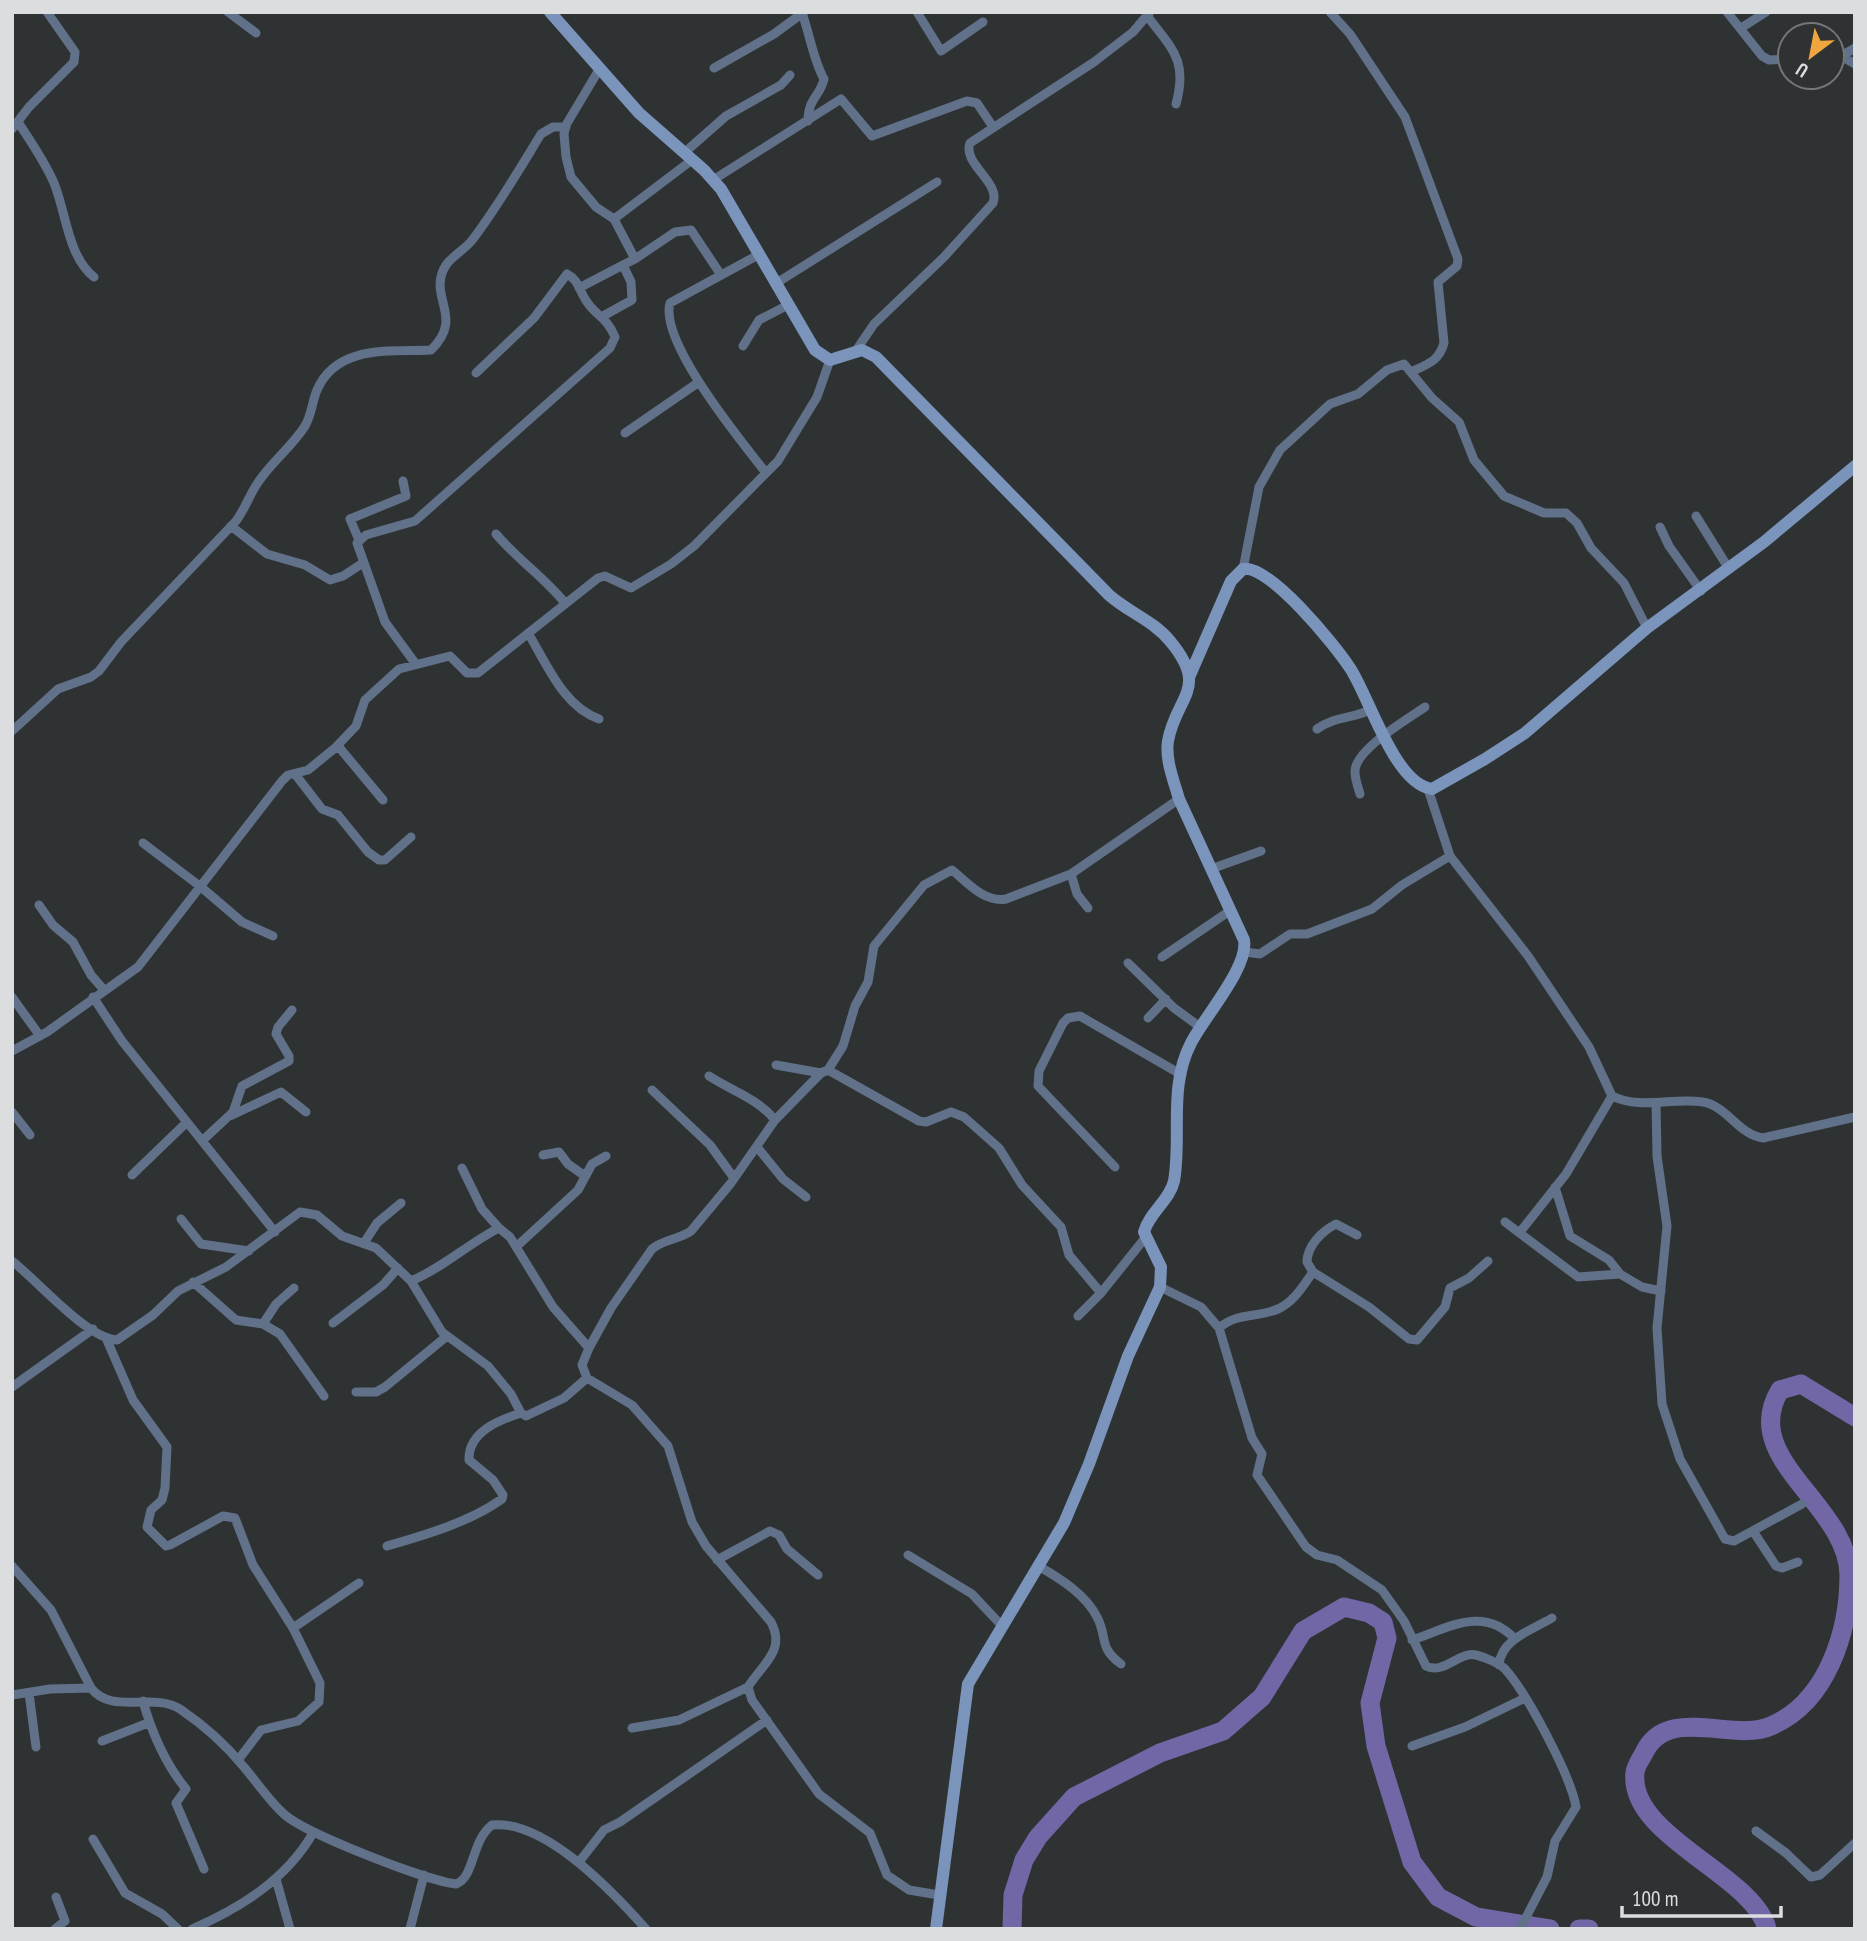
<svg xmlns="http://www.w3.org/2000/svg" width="1867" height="1941" font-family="'PT Sans Narrow',sans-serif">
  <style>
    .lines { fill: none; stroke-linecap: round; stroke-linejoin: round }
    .river { stroke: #7267a6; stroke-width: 19 }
    .street { stroke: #617189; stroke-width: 9 }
    .secondary { stroke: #7b94bb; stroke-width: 12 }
  </style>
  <rect width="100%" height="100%" fill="#2f3233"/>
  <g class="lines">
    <!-- river -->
    <path class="river" d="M 1012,1929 L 1013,1895 L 1024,1860 L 1038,1837 L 1074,1797 L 1160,1753 L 1223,1731 L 1262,1697 L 1303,1631 L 1344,1607 L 1369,1613 L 1383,1622 L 1387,1638 L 1370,1703 L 1376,1746 L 1412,1862 L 1438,1897 L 1476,1917 L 1550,1929
      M 1579,1929 L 1589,1929
      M 1767,1929 C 1755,1876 1628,1836 1635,1773 C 1635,1767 1641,1759 1644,1753 C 1667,1704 1733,1743 1771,1726 C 1827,1702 1849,1632 1849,1575 C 1848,1504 1738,1459 1780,1390 L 1801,1384 L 1855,1417"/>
    <!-- street -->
    <path class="street" d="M 228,12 L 256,33
      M 917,12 L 941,51 L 983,22
      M 1330,12 L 1350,34 L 1405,117 L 1458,259 L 1457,266 L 1438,282 L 1444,343 C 1439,361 1428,364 1411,372
      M 1727,12 L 1762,56 L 1769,60 L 1790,59
      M 802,13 C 810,35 813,59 824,79 C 820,97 808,98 808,121
      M 1148,17 C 1172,49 1188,60 1176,104
      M 1741,28 L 1766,12
      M 1832,55 L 1841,56 L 1855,64
      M 1841,56 L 1855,48
      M 600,68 L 566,125 L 564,134 L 566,157 L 571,177 L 596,207 L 614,219 L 635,259 L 623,265 L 631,282 L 632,300 L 603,316
      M 714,68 L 774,34 L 804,12
      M 18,122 C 31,142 45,162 54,183 C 66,212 68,257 94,277
      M 12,129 L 29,107 L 74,62 L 75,52 L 47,12
      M 684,153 L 726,116 L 781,85 L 790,75
      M 713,180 L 841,99 L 872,136 L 967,101 L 977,103 L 993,127
      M 614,219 L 692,160
      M 758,255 L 670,303 C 659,342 742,442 766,473
      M 635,259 L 675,232 L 691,230 L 721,275
      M 775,284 L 937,182
      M 579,288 L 623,265
      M 743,346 L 759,320 L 786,306
      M 855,352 L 874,324 L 944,257 L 993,203 C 1001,182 962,164 970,143 L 1094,62 L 1133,32 L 1150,12
      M 625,433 L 699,382
      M 1696,516 L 1729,569
      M 231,526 L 267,554 L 305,565 L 330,580 L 343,576 L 363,563
      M 1660,527 L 1669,546 L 1701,591
      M 496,534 C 518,560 544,577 565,603
      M 359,540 L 350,519 L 406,496 L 403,481
      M 1243,569 L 1259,487 L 1280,450 L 1330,404 L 1358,394 L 1387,370 L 1404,364 L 1432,398 L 1459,422 L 1474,460 L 1504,496 L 1544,513 L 1566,513 L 1577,523 L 1591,548 L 1624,583 L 1647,628
      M 528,633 C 547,664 563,706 599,719
      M 415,663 L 385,622 L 357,543 L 366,535 L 415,521 L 610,348 L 615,337 C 606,316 597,317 587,302 C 579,291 579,280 567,274 L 534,318 L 476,373
      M 1317,729 C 1335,716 1353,719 1372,709
      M 12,731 L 58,689 L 91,677 L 99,671 L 121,642 L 236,521 C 245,509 249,496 257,484 C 270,463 291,448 305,426 C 312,414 312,402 317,390 C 337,344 391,352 431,350 C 466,316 426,297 446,265 C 453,255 466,249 473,239 C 498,206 519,170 541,134 L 553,127 L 566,127
      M 338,746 L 383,800
      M 295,774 L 322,809 L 338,815 L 368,852 L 379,860 L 385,860 L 411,837
      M 1428,789 L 1450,856 L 1528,956 L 1589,1047 L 1612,1096 C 1641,1110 1673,1097 1703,1102 C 1727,1106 1739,1135 1763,1138 L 1855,1117
      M 1360,794 C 1358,787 1355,779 1355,772 C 1354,750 1408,719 1425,707
      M 143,843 L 201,887 L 242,922 L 273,936
      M 1211,869 L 1261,851
      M 1071,874 L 1077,894 L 1088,908
      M 39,905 L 53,925 L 73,942 L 91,975 L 104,990
      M 1245,952 L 1260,954 L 1290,934 L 1307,934 L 1372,909 L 1402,885 L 1450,856
      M 1162,957 L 1231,910
      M 1128,963 L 1174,1008 L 1200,1027
      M 12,997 L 40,1036
      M 93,997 L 122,1041 L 275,1232
      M 1148,1018 L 1166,999
      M 12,1051 L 47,1032 L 138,967 L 282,781 L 288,775 L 308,770 L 335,748 L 356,726 L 365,700 L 399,669 L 450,656 L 467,673 L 478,673 L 598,578 L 605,576 L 631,588 L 671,564 L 694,546 L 778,461 L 817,397 L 830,360
      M 776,1065 L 821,1073
      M 828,1070 L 843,1046 L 855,1006 L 868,982 L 874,946 L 924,885 L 952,870 C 967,882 984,903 1006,899 L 1071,874 L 1179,799
      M 709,1076 C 732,1091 757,1098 775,1120
      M 652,1090 L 710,1145 L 734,1178
      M 1656,1103 L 1657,1156 L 1667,1226 L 1657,1328 L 1662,1404 L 1680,1459 L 1725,1539 L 1734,1541 L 1802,1504
      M 12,1112 L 30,1135
      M 230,1116 L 281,1092 L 306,1112
      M 202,1141 L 233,1112 L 242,1086 L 289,1061 L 289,1056 L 276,1034 L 278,1027 L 292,1010
      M 757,1147 L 783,1179 L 806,1197
      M 543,1155 L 559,1152 L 568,1164 L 585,1176
      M 1115,1167 L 1038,1086 L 1039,1071 L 1063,1023 L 1068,1018 L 1080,1016 L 1182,1075
      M 462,1168 L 482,1209 L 499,1228
      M 132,1175 L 187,1122
      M 1555,1187 L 1570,1236 L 1609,1260 L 1620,1274
      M 181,1219 L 201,1244 L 249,1251
      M 1505,1222 L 1578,1277 L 1620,1274 L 1642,1287 L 1661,1291
      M 1520,1232 L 1566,1174 L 1612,1096
      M 364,1243 L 377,1223 L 401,1203
      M 516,1247 L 578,1190 L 592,1164 L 606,1156
      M 12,1261 C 38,1281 86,1338 117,1340 L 153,1315 L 178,1291 L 226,1267 L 300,1212 L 317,1215 L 342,1236 L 376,1248 L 411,1281 C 443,1268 469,1243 499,1228 L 510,1237 L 553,1307 L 589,1348 L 582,1365 L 587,1378 L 632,1405 L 668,1446 L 692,1522 L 706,1546 L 771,1622 C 786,1651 763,1663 748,1687 L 752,1700 L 819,1794 L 870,1833 L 887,1875 L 909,1890 L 939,1895
      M 1313,1272 L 1307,1262 C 1307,1246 1322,1231 1336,1224 L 1357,1235
      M 411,1281 L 442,1332 L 488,1366 L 511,1394 L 521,1413
      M 193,1282 L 236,1320 L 263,1324 L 280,1334 L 324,1396
      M 1160,1287 L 1201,1307 L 1219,1328 L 1252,1438 L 1262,1454 L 1257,1475 L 1306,1547 L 1317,1555 L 1337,1560 L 1382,1590 L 1404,1621 L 1426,1666 C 1444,1675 1459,1651 1476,1655 C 1484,1657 1499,1663 1505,1669 C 1526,1692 1571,1776 1576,1807 L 1555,1841 L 1547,1877 L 1520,1929
      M 1078,1316 L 1101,1293 L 1145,1238
      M 333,1323 L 383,1285 L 398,1268
      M 263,1324 L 276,1304 L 294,1288
      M 1219,1328 C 1238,1312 1257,1318 1278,1309 C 1294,1302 1303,1286 1313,1272 L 1369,1307 L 1409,1339 L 1417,1340 L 1445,1307 L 1450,1288 L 1469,1278 L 1488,1261
      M 106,1338 L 133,1400 L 167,1447 L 165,1488 L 162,1500 L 151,1510 L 147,1527 L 166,1546 L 170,1545 L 223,1516 L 235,1518 L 253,1565 L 293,1628 L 359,1583
      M 589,1348 L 611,1308 L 652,1249 C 664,1239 678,1240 691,1231 L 731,1183 L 775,1120 L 821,1073 L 828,1070 L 919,1121 L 926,1122 L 951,1112 L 964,1117 L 999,1148 L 1022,1185 L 1061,1227 L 1069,1255 L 1101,1293
      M 12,1387 L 93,1329
      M 356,1392 L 376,1392 L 385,1387 L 447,1336
      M 1753,1531 L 1776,1566 L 1782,1568 L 1798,1562
      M 387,1546 C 425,1535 470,1522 502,1499 L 503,1495 L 493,1480 L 469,1460 C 468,1432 499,1420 521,1413 L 526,1416 L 564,1398 L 587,1378
      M 908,1555 L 972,1594 L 1003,1627
      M 717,1560 L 770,1531 L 779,1535 L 787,1549 L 818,1575
      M 12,1566 L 51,1610 L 91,1688 C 111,1715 153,1692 180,1709 C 202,1724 226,1745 243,1766 C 257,1782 269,1801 285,1815 C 307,1834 427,1881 456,1884 C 475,1877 471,1841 492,1825 C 545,1819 614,1893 646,1929
      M 1040,1567 C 1061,1579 1086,1595 1097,1617 C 1108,1638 1098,1647 1121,1664
      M 1412,1640 C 1449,1628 1483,1605 1515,1639
      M 1499,1665 C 1501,1639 1532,1630 1552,1618
      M 29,1693 L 36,1747
      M 12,1695 L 50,1689 L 91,1688
      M 143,1701 C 151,1731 166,1765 186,1789 L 176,1803 L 204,1869
      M 632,1728 L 679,1720 L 748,1687
      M 102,1741 L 148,1723
      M 1412,1746 L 1465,1727 L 1525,1698
      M 238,1760 L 261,1730 L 298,1721 L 319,1702 L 320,1683 L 293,1628
      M 1756,1831 L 1786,1853 L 1811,1877 L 1820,1875 L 1855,1843
      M 93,1839 L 125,1893 L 162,1914 L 178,1929
      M 579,1862 L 604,1830 L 620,1822 L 767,1720
      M 276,1879 L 290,1929
      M 55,1929 L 65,1921 L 56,1897
      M 192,1929 C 240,1908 286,1880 313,1833
      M 410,1929 L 424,1875"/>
    <!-- secondary -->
    <path class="secondary" d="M 550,12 L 639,113 L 704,170 L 721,189 L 815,350 L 830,360 L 862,350 L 876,357 L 1109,595 C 1128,612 1154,621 1170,641 C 1210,689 1176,696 1168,741 C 1165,760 1174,781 1179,799 L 1244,940 C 1249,967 1204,1017 1191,1043 C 1168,1087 1182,1136 1174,1181 C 1170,1200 1149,1213 1144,1232 L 1161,1267 L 1160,1287 L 1128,1356 L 1089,1464 L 1064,1523 L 968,1684 L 936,1929
      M 1190,675 L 1231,581 L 1243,569 C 1269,564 1335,645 1350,668 C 1369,696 1394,784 1432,789 L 1485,759 L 1525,733 L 1647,628 L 1764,542 L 1855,466"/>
  </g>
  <!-- border -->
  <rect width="1867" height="1941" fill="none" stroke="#dbddde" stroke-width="28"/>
  <!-- north arrow -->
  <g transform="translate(1811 56) rotate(212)"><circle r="33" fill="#2f3233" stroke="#747677" stroke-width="2"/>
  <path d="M0-5L12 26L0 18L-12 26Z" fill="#f0a63f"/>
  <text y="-10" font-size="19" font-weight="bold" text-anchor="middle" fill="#dbddde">U</text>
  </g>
  <!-- scale -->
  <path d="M1622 1906v10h159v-10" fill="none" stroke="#dbddde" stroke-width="3.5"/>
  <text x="1632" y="1906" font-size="21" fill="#dbddde" stroke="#2f3233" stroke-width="5" paint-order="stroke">100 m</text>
</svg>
